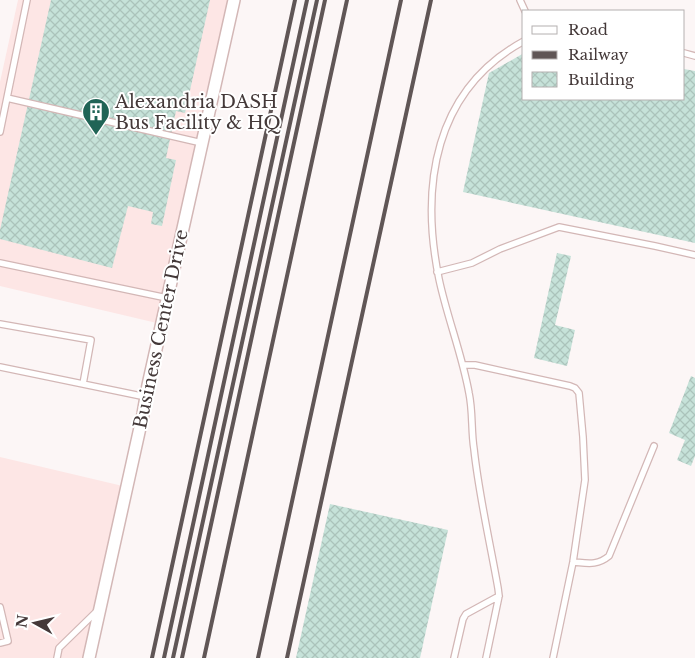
<svg xmlns="http://www.w3.org/2000/svg" width="695" height="658" font-family="'Libre Baskerville',serif">
  <style>
    .built { fill: #fde6e5 }
    .building { fill: url(#building-cross-hatch) }
    .lines { fill: none; stroke-linecap: round; stroke-linejoin: round }
    .lane-casing { stroke: #d3b7b6; stroke-width: 8 }
    .street-casing { stroke: #d3b7b6; stroke-width: 14 }
    .lane { stroke: #fff; stroke-width: 5.5 }
    .street { stroke: #fff; stroke-width: 11 }
    .rail { stroke: #605656; stroke-width: 4 }
    .labels { text-anchor: middle; stroke-width: 4; stroke-linejoin: round; paint-order: stroke }
    .poi-label { font-size: 18px; fill: #443939; stroke: #fff; text-anchor: start }
    .street-label { font-size: 18px; fill: #443939; stroke: #fff }
  </style>
  <defs>
    <pattern id="building-cross-hatch" width="8" height="8" patternUnits="userSpaceOnUse" patternTransform="scale(1.25)"><rect width="8" height="8" fill="#c6e2d9"/><path d="M0 0l8 8M0 8l8-8" fill="none" stroke="#abc3bb"/></pattern>
  </defs>
  <rect width="100%" height="100%" fill="#fcf6f6"/>
  <!-- built -->
  <path class="built" d="M 18,0 L 233,0 L 161,324 L 0,286 L 0,82 Z
    M 0,457 L 127,487 L 89,658 L 0,658 Z"/>
  <!-- building -->
  <path class="building" d="M 51,0 L 210,0 L 185,113 L 176,111 L 166,158 L 176,160 L 162,226 L 151,224 L 153,212 L 128,206 L 112,268 L 0,239 L 0,230 Z
    M 524,53 L 524,99 L 684,99 L 684,69 L 695,71 L 695,243 L 463,192 L 489,73 Z
    M 557,253 L 571,256 L 555,325 L 575,330 L 567,366 L 534,358 Z
    M 691,376 L 695,378 L 695,456 L 691,466 L 677,460 L 685,440 L 669,433 Z
    M 330,504 L 448,530 L 420,658 L 296,658 Z"/>
  <g class="lines">
    <defs>
      <path id="lane" d="M 520,0 L 525,11
        M 684,53 L 695,56
        M 7,98 L 202,143
        M 0,132 L 27,0
        M 0,263 L 167,298
        M 437,272 L 472,263 L 500,249 L 559,227 L 655,246 L 695,255
        M 0,324 L 91,340 L 83,384
        M 463,365 L 475,365 L 570,386 L 575,388 L 579,393 L 583,437 L 585,480 L 573,562 L 553,658
        M 0,367 L 146,397
        M 573,562 C 587,563 597,566 609,556 L 654,446
        M 0,607 L 8,641 L 0,643
        M 57,658 L 59,648 L 98,610
        M 454,658 L 463,619 L 466,614 L 499,596
        M 486,658 L 499,596 L 498,588 C 490,542 479,496 474,449 C 471,430 473,412 469,393 C 462,354 447,317 439,279 C 420,186 434,90 524,41"/>
      <path id="street" d="M 89,658 L 143,414 L 148,385 L 234,0"/>
    </defs>
    <!-- lane casing -->
    <use href="#lane" class="lane-casing"/>
    <!-- street casing -->
    <use href="#street" class="street-casing"/>
    <!-- lane -->
    <use href="#lane" class="lane"/>
    <!-- street -->
    <use href="#street" class="street"/>
    <!-- rail -->
    <path class="rail" d="M 152,658 L 295,0
      M 164,658 L 307,0
      M 173,658 L 317,0
      M 182,658 L 325,0
      M 204,658 L 347,0
      M 258,658 L 401,0
      M 287,658 L 431,0"/>
  </g>
  <!-- icons -->
  <defs>
    <symbol id="building-pin" viewBox="-11 -11 22 30"><path d="M0 17L-7.5 6A9.5 9.5 0 1 1 7.5 6Z" fill="#206456" stroke="#fff"/><path d="M-4-6H4V6H1V3H-1V6H-4ZM-2.5-4.3h1.7v1.8h-1.7ZM.8-4.3h1.7v1.8H.8ZM-2.5-1h1.7V.8h-1.7ZM.8-1h1.7V.8H.8Z" fill="#fff"/></symbol>
  </defs>
  <g fill-rule="evenodd">
    <use href="#building-pin" x="80" y="96" width="32" height="43"/>
  </g>
  <g class="labels">
    <!-- poi labels -->
    <g class="poi-label">
      <text x="115" y="108">Alexandria DASH<tspan x="115" dy="21">Bus Facility &amp; HQ</tspan></text>
    </g>
    <!-- street labels -->
    <g class="street-label">
      <text transform="translate(161 329) rotate(-78)" y="6">Business Center Drive</text>
    </g>
  </g>
  <!-- legend -->
  <rect x="522" y="10" width="162" height="90" fill="#ffffff" stroke="#b4b0b0"/>
  <rect x="532" y="26" width="25" height="8" fill="#ffffff" stroke="#b4b0b0"/>
  <text x="568" y="35" font-size="15" fill="#443939">Road</text>
  <rect x="532" y="51" width="25" height="8" fill="#605656" stroke="#b4b0b0"/>
  <text x="568" y="60" font-size="15" fill="#443939">Railway</text>
  <rect x="532" y="72" width="25" height="15" fill="url(#building-cross-hatch)" stroke="#b4b0b0"/>
  <text x="568" y="85" font-size="15" fill="#443939">Building</text>
  <!-- north arrow -->
  <g transform="translate(35 623) rotate(278)" stroke="#ffffff" stroke-width="4" paint-order="stroke">
  <path d="M0-4L9 19L0 12L-9 19Z" fill="#443939"/>
  <text y="-8" font-size="14" font-weight="bold" text-anchor="middle" fill="#443939">N</text>
  </g>
</svg>
